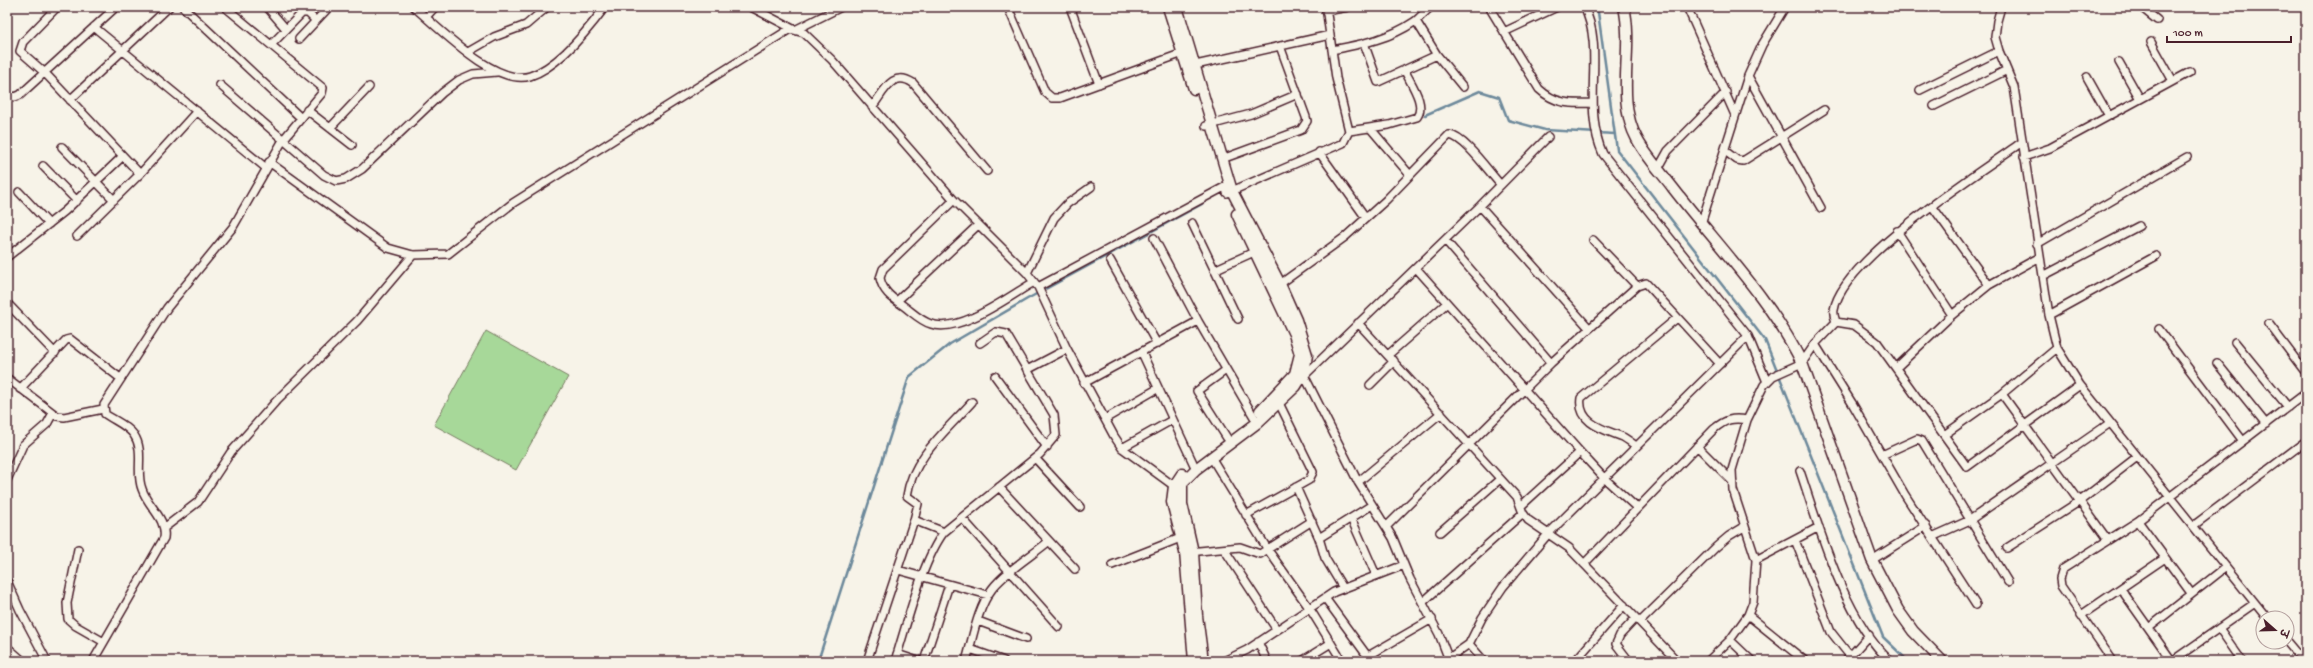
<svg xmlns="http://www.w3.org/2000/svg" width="2313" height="668" font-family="'Gochi Hand','Playpen Sans Deva',sans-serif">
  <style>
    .green { fill: #a7d899; stroke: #787c62 }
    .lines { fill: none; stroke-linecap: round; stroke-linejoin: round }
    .stream { stroke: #6d899b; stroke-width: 2.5 }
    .street-casing { stroke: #4a1f2b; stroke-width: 10 }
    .secondary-casing { stroke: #4a1f2b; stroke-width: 13 }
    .street { stroke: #f7f3e8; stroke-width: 7 }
    .secondary { stroke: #f7f3e8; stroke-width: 10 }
  </style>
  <rect width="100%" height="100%" fill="#f7f3e8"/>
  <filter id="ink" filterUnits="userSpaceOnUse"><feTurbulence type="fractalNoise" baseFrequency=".025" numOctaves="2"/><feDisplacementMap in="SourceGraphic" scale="8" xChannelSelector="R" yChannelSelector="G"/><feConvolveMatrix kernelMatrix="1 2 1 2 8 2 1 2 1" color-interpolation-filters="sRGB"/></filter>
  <g filter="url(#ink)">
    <!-- green -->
    <path class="green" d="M 486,331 L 568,377 L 516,470 L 434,425 Z"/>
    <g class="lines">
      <!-- stream -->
      <path class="stream" d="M 1595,7 L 1598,12 L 1617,150 L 1765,340 L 1883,637 L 1908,661
        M 1425,115 L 1480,91 L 1499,97 L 1508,120 L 1545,130 L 1615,134
        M 818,661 L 909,377 L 950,344 L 1029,298 L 1202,204"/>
      <defs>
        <path id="street" d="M 57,7 L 23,42 L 20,51 L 45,73 L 140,174
          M 183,7 L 301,118
          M 267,7 L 286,29
          M 414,7 C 439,28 496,87 530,76 C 558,67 588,30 605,7
          M 751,7 L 795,30 L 841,7
          M 1010,7 L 1010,12 L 1045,92 L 1052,98 L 1060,98 L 1183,53
          M 1070,7 L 1099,84
          M 1489,7 L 1539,89 C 1555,104 1570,104 1592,103
          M 1584,7 C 1606,50 1581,106 1603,154 L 1748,336 L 1767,382
          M 1687,7 L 1735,115
          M 2001,7 L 1997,21 L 1995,37 L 1999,51 L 2014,87 L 2049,315 L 2057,348 L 2080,385 L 2267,618
          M 2141,7 L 2157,20
          M 1326,11 L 1348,7
          M 426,17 L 435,7
          M 1416,21 L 1437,55 L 1463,87
          M 94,27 L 266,168
          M 1504,32 L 1557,7
          M 299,39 L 329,7
          M 2151,42 L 2173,81
          M 1364,43 L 1378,82 L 1437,55
          M 271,45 L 302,13 L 308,13 L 316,21
          M 1332,50 C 1362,44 1389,39 1414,22 C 1420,18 1425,11 1431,7
          M 468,52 L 494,37 L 526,25 L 547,7
          M 2119,62 L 2140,99
          M 1191,66 L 1330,35
          M 1748,76 L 1821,208
          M 2087,77 L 2109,116
          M 220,85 L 324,175 L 336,181 L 346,179 L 362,169 L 442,93 L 459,80 L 473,74 L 497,72
          M 1920,90 L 1999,51
          M 7,95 L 15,97 L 20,95 L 116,7
          M 70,100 L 169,7
          M 1934,106 L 2007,70
          M 872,107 C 884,92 892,69 913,83 L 987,171
          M 307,110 L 352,145
          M 1206,126 L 1251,114 L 1298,94
          M 330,128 L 369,87
          M 1371,129 L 1410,175
          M 1349,131 L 1389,125 L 1417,117 C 1426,104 1411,84 1405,71
          M 62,147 L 114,200
          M 1725,151 L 1737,160 L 1743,161 L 1824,110
          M 1319,152 L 1366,218
          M 2024,157 L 2050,148 L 2190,72
          M 1222,159 L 1301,130 L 1307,121 L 1306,117 L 1280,46
          M 269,162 L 388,248 L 413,255 L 448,254 L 513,203 L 790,29 L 804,33 L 832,60 L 954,200 L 1027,273 L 1038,287 L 1067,349 L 1114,436 L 1122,448 L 1174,486
          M 43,166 L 77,201
          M 1658,169 L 1668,151 L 1726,92
          M 19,192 L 49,224
          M 1227,193 L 1343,143 L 1349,131 L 1336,78 L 1326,7
          M 954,200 L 883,269 L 880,278 C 883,293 894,299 905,307 C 913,313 921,321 931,324 C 960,334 1008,297 1034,282
          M 1480,206 L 1589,328
          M 1932,206 L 1989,285
          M 1192,223 L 1238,319
          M 1701,224 L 1748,76 L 1762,45 L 1785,7
          M 1897,231 L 1952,315
          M 77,236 L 140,174 L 197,111
          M 1445,240 L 1551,363
          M 2037,244 L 2187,157
          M 7,257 L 65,211 L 123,156
          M 1110,260 L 1157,344
          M 1416,268 L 1580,452 L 1604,478 L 1637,508
          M 1214,270 L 1254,252
          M 1027,273 L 1054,218 L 1067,204 L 1091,187
          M 2043,276 L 2139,226
          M 1280,284 L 1345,237 L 1386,200 L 1449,135 C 1465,137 1488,171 1500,184
          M 1637,286 L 1646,283 L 1720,364
          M 1038,287 L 1230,184
          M 897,301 L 978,225
          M 7,303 L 55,353
          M 2049,315 L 2156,256
          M 1198,321 L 1254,417
          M 1836,322 C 1835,319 1833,314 1834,310 C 1842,259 1979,173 2022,142
          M 1358,323 L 1517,497 L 1523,513 L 1528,520 L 1569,548 L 1677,661
          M 2269,324 L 2306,373
          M 2159,329 L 2243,441
          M 2235,342 L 2288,407
          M 1815,344 L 1852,403 L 1905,495 L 1976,605
          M 1142,353 L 1194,465
          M 1388,355 L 1447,303
          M 2217,363 L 2266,424
          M 1896,368 L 1952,315 L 1989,285 L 2040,257
          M 1027,370 L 1067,349
          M 1226,370 L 1197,391 L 1227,438
          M 1303,373 L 1358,482 L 1393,538 L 1410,579 L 1439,634 L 1449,660
          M 1305,375 L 1480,206 L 1548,137
          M 995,376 L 1047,447
          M 7,378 L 57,416 L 64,417 L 103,409
          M 1084,383 L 1198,321 L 1154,238
          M 1370,385 L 1394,361
          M 20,389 L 66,340 L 70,339 L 120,378
          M 2002,394 L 2107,539
          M 1105,419 L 1157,389
          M 1944,435 L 1967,467 L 2080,385
          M 1636,446 C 1632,443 1628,440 1623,437 C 1606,430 1577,424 1581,398 L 1677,318
          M 1697,446 L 1732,481
          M 1122,448 L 1172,420
          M 1882,455 L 1917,439 L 1922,441 L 2008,582
          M 1211,457 L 1268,550 L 1310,609 L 1342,661
          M 1035,458 L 1080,507
          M 1800,471 C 1820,530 1844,618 1890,661
          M 7,480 L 23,445 L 47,424 L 53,413
          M 1358,482 L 1441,413
          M 999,487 L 1075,569
          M 1296,487 L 1319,538 L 1325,558 L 1343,588
          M 1521,506 L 1580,452
          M 1246,515 L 1309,480 L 1313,472 L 1279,403
          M 962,518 L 1059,627
          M 1351,518 L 1376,575
          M 914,520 L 918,504 L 907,496 C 912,458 948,429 972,402
          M 2138,521 L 2191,593
          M 1387,526 L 1551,363 L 1637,286 L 1593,240
          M 2193,526 L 2306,441
          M 164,528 L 198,502 L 231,452 L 278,399 L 357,321 L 413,255
          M 1440,532 L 1500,479
          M 1932,537 L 1970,520 L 2110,423
          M 1319,538 L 1372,505
          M 1795,540 L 1831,632 L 1850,656
          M 2007,548 L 2080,501 L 2137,457
          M 78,549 L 67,603 L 68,619 L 76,626 L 104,642
          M 1224,549 L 1277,630
          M 1189,552 L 1240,547 L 1260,554 L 1312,521
          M 1756,560 L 1819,527
          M 1872,560 L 1926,526
          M 1584,564 L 1714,429 C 1725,420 1732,417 1747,420
          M 1112,565 L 1183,537
          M 898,570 L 988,595
          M 7,581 L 20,610 L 47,661
          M 2121,589 L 2172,661
          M 1325,598 L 1371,661
          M 1423,602 L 1523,513
          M 1748,615 L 1805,661
          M 2080,616 L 2165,558
          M 978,621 L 1026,639
          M 1640,622 L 1716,547 L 1729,536 L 1744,527
          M 2150,627 L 2226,567
          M 2219,628 L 2242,661
          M 1730,640 L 1752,661
          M 1258,642 L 1267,661
          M 2287,642 L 2303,661
          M 1469,644 L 1484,661
          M 7,647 L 23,661
          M 970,649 L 1004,661
          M 897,654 L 918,661
          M 1368,656 L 1432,619
          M 1449,658 L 1469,644 L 1482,618 L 1503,587 L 1549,533 L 1748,336
          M 93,661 L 164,538 C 167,518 148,507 142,489 C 135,472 145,451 134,435 C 127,425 115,421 105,414 L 104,405 L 167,308 L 233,227 L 283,140 L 322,93 L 323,88 L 225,7
          M 867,661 L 914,520 L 944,532
          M 895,661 C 907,624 922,561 944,532 L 1040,454 L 1056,435 L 1054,415 L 1006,334 L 996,332 L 980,343
          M 924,661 L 949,585
          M 966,661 C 973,638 977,609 992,589 C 1006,571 1030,557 1048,542
          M 1224,661 L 1247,650 L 1334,592 L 1404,565
          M 1302,661 L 1331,643
          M 1575,661 L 1624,605
          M 1629,661 L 1616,644 L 1620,635 L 1636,618
          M 1708,661 L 1730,640 L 1748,615 L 1753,602 L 1756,560 L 1733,490 L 1732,470 L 1747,420 L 1764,385 L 1773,376 L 1802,363 L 1815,344 L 1836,322 L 1854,325 L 1877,342 L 1944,435 L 2002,394 L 2057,348
          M 1846,661 L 1869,635
          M 2113,661 L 2061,586 L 2060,579 L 2063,569 L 2138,521 L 2306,393
          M 2172,661 L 2255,603"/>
        <path id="secondary" d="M 1168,7 L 1194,89
          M 1177,7 L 1232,191 L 1280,284 L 1296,320 L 1307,355 L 1304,373 L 1296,386 L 1257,423 L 1196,469 L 1182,483 L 1182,504 L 1193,552 L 1197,616 L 1203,661
          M 1624,7 C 1634,50 1615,99 1637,139 C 1646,156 1661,172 1673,188 C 1717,245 1770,298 1802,363 L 1872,560 L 1898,610 L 1913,631 L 1942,661
          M 1237,214 L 1294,334 L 1300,354 L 1295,374 L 1260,411
          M 1182,474 L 1174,486 L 1172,502 L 1185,552 L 1194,661"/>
      </defs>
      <!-- street casing -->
      <use href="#street" class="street-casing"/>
      <!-- secondary casing -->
      <use href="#secondary" class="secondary-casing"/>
      <!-- street -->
      <use href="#street" class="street"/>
      <!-- secondary -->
      <use href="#secondary" class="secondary"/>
    </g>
  </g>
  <!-- margin -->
  <rect width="2313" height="668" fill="none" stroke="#f7f3e8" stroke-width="24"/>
  <rect x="12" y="12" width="2289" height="644" fill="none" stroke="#4a1f2b" stroke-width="1.5" filter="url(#ink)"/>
  <!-- north arrow -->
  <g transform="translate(2275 630) rotate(110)"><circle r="19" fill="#f7f3e8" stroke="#b29e9c"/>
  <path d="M0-3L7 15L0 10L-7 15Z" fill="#4a1f2b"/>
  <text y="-6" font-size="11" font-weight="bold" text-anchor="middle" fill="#4a1f2b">उ</text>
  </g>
  <!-- scale -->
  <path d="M2167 36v6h124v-6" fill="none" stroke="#4a1f2b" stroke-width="2"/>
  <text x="2173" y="36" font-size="12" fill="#4a1f2b" stroke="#f7f3e8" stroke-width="3" paint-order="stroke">100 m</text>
</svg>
